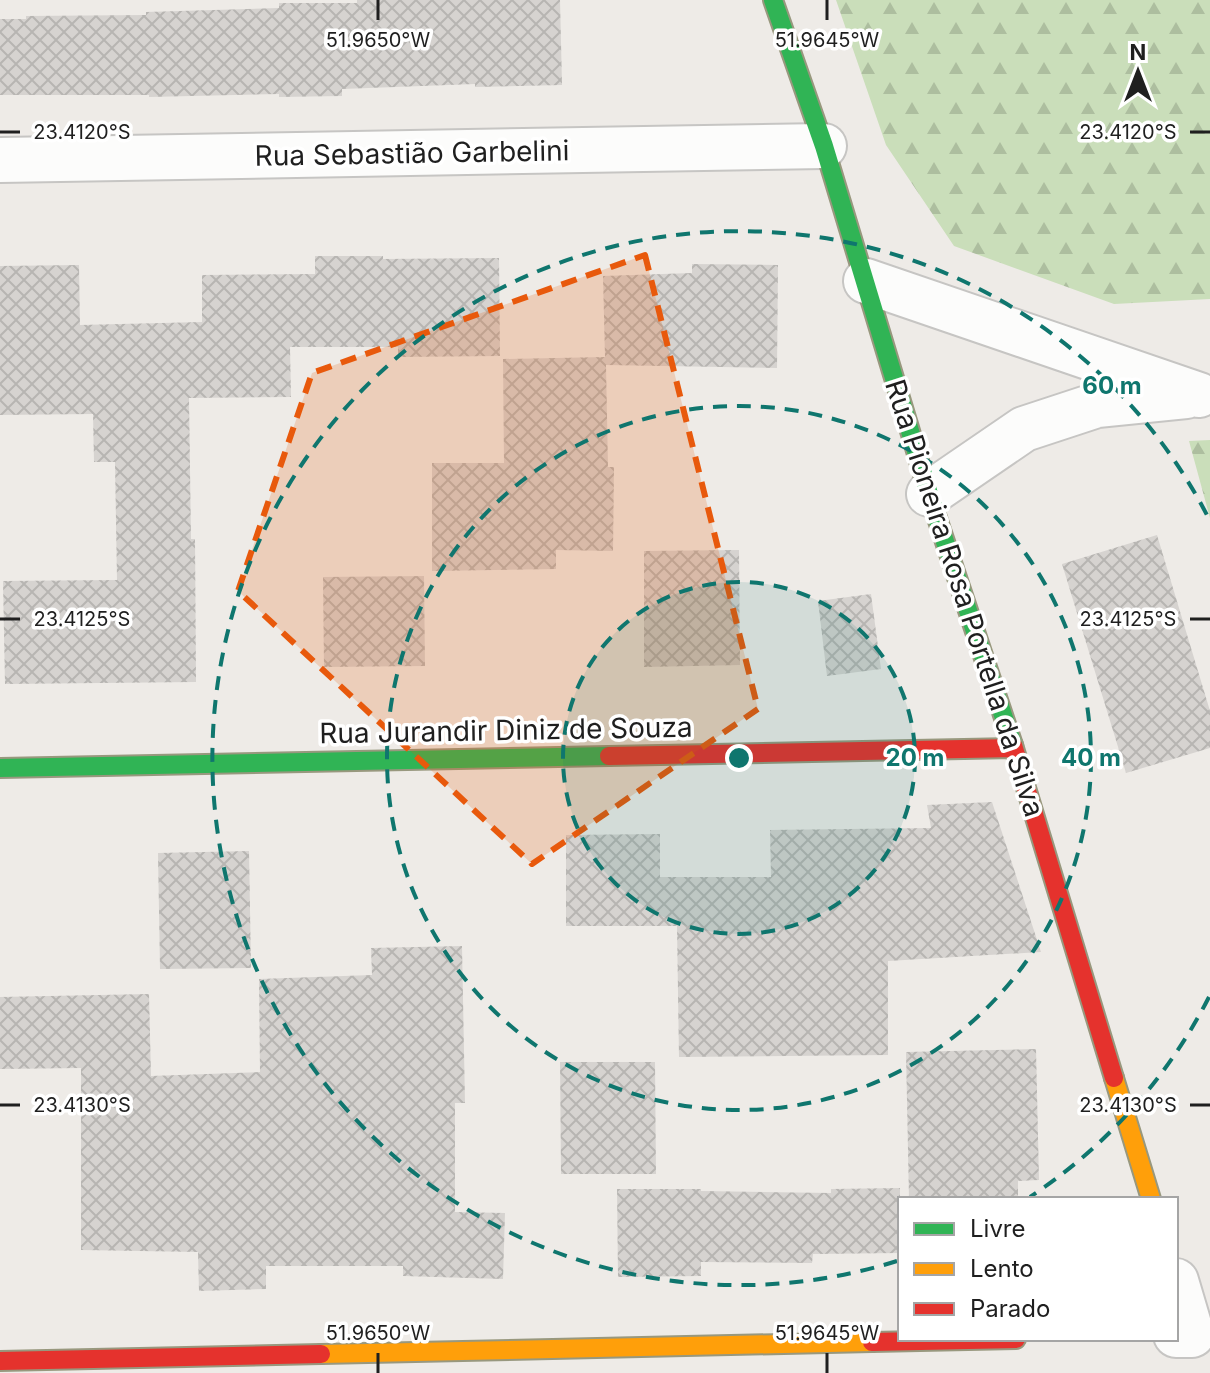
<svg xmlns="http://www.w3.org/2000/svg" width="1210" height="1373" font-family="Inter,sans-serif">
  <style>
    .forest { fill: url(#forest-firs) }
    .building { fill: url(#building-cross-hatch) }
    .lines { fill: none; stroke-linecap: round; stroke-linejoin: round }
    .street-casing { stroke: #c6c5c3; stroke-width: 48 }
    .fast-casing { stroke: #98987e; stroke-width: 22 }
    .slow-casing { stroke: #98987e; stroke-width: 22 }
    .jam-casing { stroke: #98987e; stroke-width: 22 }
    .street { stroke: #fcfcfb; stroke-width: 44 }
    .fast { stroke: #30b455; stroke-width: 18 }
    .slow { stroke: #ff9f0a; stroke-width: 18 }
    .jam { stroke: #e5322d; stroke-width: 18 }
    .marked { fill: #e8590c; fill-opacity: 0.2; stroke: #e8590c; stroke-width: 6; stroke-dasharray: 16 10; stroke-linejoin: round }
    .ticks { fill: none; stroke: #1f1f1f; stroke-width: 3 }
    .ring { fill: none; stroke: #0f766e; stroke-width: 4; stroke-dasharray: 14 10 }
    .labels { text-anchor: middle; stroke-width: 7; stroke-linejoin: round; paint-order: stroke }
    .street-label { font-size: 28px; fill: #1f1f1f; stroke: #fff }
    .ticks-label { font-size: 20px; text-anchor: middle; fill: #1f1f1f; stroke: #fff; stroke-width: 7; stroke-linejoin: round; paint-order: stroke }
    .centre { fill: #0f766e; stroke: #fff; stroke-width: 4 }
    .ring-label { font-size: 24px; text-anchor: middle; font-weight: bold; fill: #0f766e; stroke: #fff; stroke-width: 7; stroke-linejoin: round; paint-order: stroke }
  </style>
  <defs>
    <pattern id="forest-firs" width="22" height="20" patternUnits="userSpaceOnUse" patternTransform="scale(2)"><rect width="22" height="20" fill="#cadeba"/><path d="M5 1l3.5 6h-7zM16 11l3.5 6h-7z" fill="#adbe9f"/></pattern>
    <pattern id="building-cross-hatch" width="8" height="8" patternUnits="userSpaceOnUse" patternTransform="scale(2)"><rect width="8" height="8" fill="#d6d3d0"/><path d="M0 0l8 8M0 8l8-8" fill="none" stroke="#b7b5b2"/></pattern>
  </defs>
  <rect width="100%" height="100%" fill="#eeebe7"/>
  <!-- forest -->
  <path class="forest" d="M 836,0 L 1210,0 L 1210,299 L 1114,304 L 954,246 L 886,145 Z
    M 1210,440 L 1210,518 L 1189,441 Z"/>
  <!-- building -->
  <path class="building" d="M 357,0 L 560,0 L 562,85 L 475,87 L 475,84 L 342,89 L 342,96 L 279,97 L 279,94 L 149,97 L 149,95 L 0,95 L 0,19 L 26,19 L 26,16 L 146,15 L 146,12 L 279,8 L 279,3 L 357,3 Z
    M 315,256 L 383,256 L 383,259 L 499,258 L 500,356 L 398,357 L 398,347 L 290,347 L 291,397 L 189,398 L 191,539 L 195,539 L 196,682 L 5,684 L 3,581 L 117,580 L 115,462 L 94,462 L 93,414 L 0,415 L 0,266 L 79,265 L 80,325 L 202,322 L 202,275 L 315,274 Z
    M 692,264 L 778,265 L 777,368 L 606,365 L 608,467 L 614,467 L 613,551 L 556,550 L 556,569 L 432,571 L 432,463 L 504,463 L 503,359 L 605,357 L 603,276 L 692,273 Z
    M 1157,535 L 1210,711 L 1210,748 L 1126,773 L 1062,564 Z
    M 739,550 L 740,665 L 644,667 L 644,551 Z
    M 424,576 L 425,666 L 324,667 L 323,577 Z
    M 871,594 L 881,669 L 827,676 L 818,601 Z
    M 992,802 L 1041,952 L 888,961 L 888,1055 L 679,1057 L 677,926 L 566,926 L 566,835 L 660,834 L 660,877 L 771,877 L 770,830 L 931,828 L 927,805 Z
    M 249,851 L 251,968 L 160,969 L 158,853 Z
    M 462,946 L 465,1103 L 455,1103 L 455,1212 L 505,1213 L 503,1279 L 403,1276 L 403,1266 L 266,1266 L 266,1289 L 199,1291 L 198,1252 L 81,1250 L 81,1068 L 0,1069 L 0,997 L 149,994 L 151,1076 L 260,1072 L 259,979 L 372,975 L 371,948 Z
    M 1036,1049 L 1039,1180 L 1018,1181 L 1018,1199 L 909,1199 L 906,1052 Z
    M 560,1062 L 655,1062 L 656,1174 L 561,1174 Z
    M 900,1188 L 900,1253 L 813,1254 L 812,1263 L 701,1262 L 701,1276 L 618,1277 L 617,1189 L 701,1189 L 701,1191 L 831,1193 L 831,1189 Z"/>
  <g class="lines">
    <defs>
      <path id="street" d="M 0,160 L 824,146
        M 866,281 L 1199,395
        M 929,494 L 1024,429 L 1097,405 L 1186,396
        M 1176,1281 L 1192,1335 L 1176,1335"/>
      <path id="fast" d="M 773,0 L 824,146 L 929,494 L 1013,745
        M 0,768 L 609,756"/>
      <path id="slow" d="M 1114,1078 L 1151,1199
        M 321,1354 L 872,1342"/>
      <path id="jam" d="M 1013,745 L 1114,1078
        M 609,756 L 1014,748
        M 872,1342 L 1016,1339
        M 0,1361 L 321,1354"/>
    </defs>
    <!-- street casing -->
    <use href="#street" class="street-casing"/>
    <!-- fast casing -->
    <use href="#fast" class="fast-casing"/>
    <!-- slow casing -->
    <use href="#slow" class="slow-casing"/>
    <!-- jam casing -->
    <use href="#jam" class="jam-casing"/>
    <!-- street -->
    <use href="#street" class="street"/>
    <!-- fast -->
    <use href="#fast" class="fast"/>
    <!-- slow -->
    <use href="#slow" class="slow"/>
    <!-- jam -->
    <use href="#jam" class="jam"/>
  </g>
  <!-- marked area -->
  <path class="marked" d="M 645,255 L 758,709 L 532,864 L 238,591 L 312,373 Z"/>
  <!-- ticks -->
  <path class="ticks" d="M 378,0 L 378,20M 827,0 L 827,20M 0,132 L 20,132M 1190,132 L 1210,132M 0,619 L 20,619M 1190,619 L 1210,619M 0,1105 L 20,1105M 1190,1105 L 1210,1105M 378,1353 L 378,1373M 827,1353 L 827,1373"/>
  <!-- distance rings -->
  <circle cx="739" cy="758" r="176" fill="#0f766e" fill-opacity=".12"/>
  <g class="ring">
    <circle cx="739" cy="758" r="176"/>
    <circle cx="739" cy="758" r="352"/>
    <path d="M1209 997A527 527 0 0 1 1030 1197M897 1261A527 527 0 1 1 1209 519"/>
  </g>
  <g class="labels">
    <!-- street labels -->
    <g class="street-label">
      <text transform="translate(412 153) rotate(-1)" y="10">Rua Sebastião Garbelini</text>
      <text transform="translate(965 598) rotate(72)" y="10">Rua Pioneira Rosa Portella da Silva</text>
      <text transform="translate(506 730) rotate(-1)" y="10">Rua Jurandir Diniz de Souza</text>
    </g>
  </g>
  <g class="ticks-label">
    <text x="378" y="47">51.9650°W</text>
    <text x="827" y="47">51.9645°W</text>
    <text x="82" y="139">23.4120°S</text>
    <text x="1128" y="139">23.4120°S</text>
    <text x="82" y="626">23.4125°S</text>
    <text x="1128" y="626">23.4125°S</text>
    <text x="82" y="1112">23.4130°S</text>
    <text x="1128" y="1112">23.4130°S</text>
    <text x="378" y="1340">51.9650°W</text>
    <text x="827" y="1340">51.9645°W</text>
  </g>
  <circle cx="739" cy="758" r="12" class="centre"/>
  <g class="ring-label">
    <text x="1112" y="394">60 m</text>
    <text x="915" y="766">20 m</text>
    <text x="1091" y="766">40 m</text>
  </g>
  <!-- legend -->
  <rect x="898" y="1197" width="280" height="144" fill="#ffffff" stroke="#a5a5a5" stroke-width="2"/>
  <rect x="914" y="1223" width="40" height="12" fill="#30b455" stroke="#a5a5a5" stroke-width="2"/>
  <text x="970" y="1237" font-size="24" fill="#1f1f1f">Livre</text>
  <rect x="914" y="1263" width="40" height="12" fill="#ff9f0a" stroke="#a5a5a5" stroke-width="2"/>
  <text x="970" y="1277" font-size="24" fill="#1f1f1f">Lento</text>
  <rect x="914" y="1303" width="40" height="12" fill="#e5322d" stroke="#a5a5a5" stroke-width="2"/>
  <text x="970" y="1317" font-size="24" fill="#1f1f1f">Parado</text>
  <!-- north arrow -->
  <g transform="translate(1138 72)" stroke="#ffffff" stroke-width="6" paint-order="stroke">
  <path d="M0-6L14 30L0 20L-14 30Z" fill="#1f1f1f"/>
  <text y="-12" font-size="22" font-weight="bold" text-anchor="middle" fill="#1f1f1f">N</text>
  </g>
</svg>
